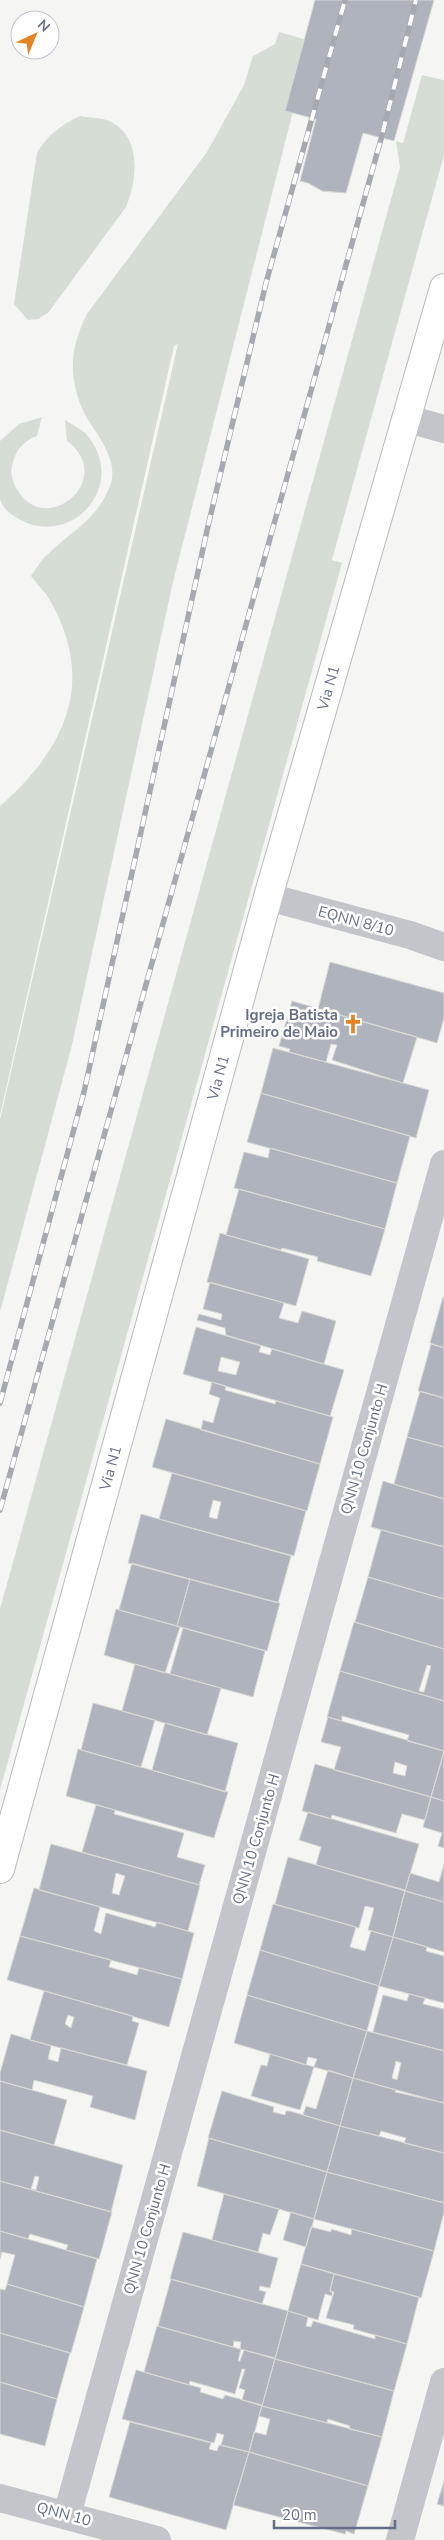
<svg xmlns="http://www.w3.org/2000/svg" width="444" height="2540" font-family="'Nunito Sans',sans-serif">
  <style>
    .green { fill: #d5ddd4 }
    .building { fill: #afb3bb; stroke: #d7d8d5; fill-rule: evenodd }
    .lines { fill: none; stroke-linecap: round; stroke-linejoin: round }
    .secondary-casing { stroke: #b8bac0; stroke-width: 30 }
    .minor { stroke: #c3c5ca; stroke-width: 28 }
    .secondary { stroke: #fff; stroke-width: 28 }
    .rail-casing { stroke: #a6a9b0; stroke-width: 5.5 }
    .rail { stroke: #fff; stroke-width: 4; stroke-dasharray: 11; stroke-linecap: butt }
    .labels { text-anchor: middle; stroke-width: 5; stroke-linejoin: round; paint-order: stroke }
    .street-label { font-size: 15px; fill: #656e84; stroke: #fff }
    .poi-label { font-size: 15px; font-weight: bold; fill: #656e84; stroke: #fff; text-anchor: end }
  </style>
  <rect width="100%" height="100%" fill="#f5f6f3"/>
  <!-- green -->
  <path class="green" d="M 279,32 L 311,41 L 173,582 L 72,1045 L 0,1312 L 0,1120 L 178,344 L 174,346 L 0,1115 L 0,806 C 64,750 96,685 52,604 C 47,594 38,585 31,576 C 36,569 41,560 47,555 C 71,531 97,520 110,486 C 121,457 91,430 81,406 C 68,372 71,346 87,314 L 207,152 L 244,85 L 253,56 L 275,44 Z
    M 422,75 L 444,80 L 444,155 L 332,560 L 342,563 L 0,1790 L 0,1609 L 400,167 L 396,141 L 403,143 Z
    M 80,116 C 89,118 103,117 111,122 C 142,137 137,181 126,207 L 48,313 L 38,319 L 28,320 L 14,304 L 37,153 C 47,135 61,125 80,116 Z
    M 42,417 L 37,436 C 23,441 15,451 12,466 C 10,475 13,483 18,491 C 47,538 117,478 67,441 L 65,420 C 72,425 82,429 87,435 C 130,486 69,553 14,516 C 8,512 2,507 0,499 C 0,485 0,455 0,441 L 19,424 Z"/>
  <!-- building -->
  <path class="building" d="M 315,0 L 434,0 L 394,141 L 363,133 L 346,193 L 322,191 L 308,183 L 300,181 L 316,119 L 285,111 Z
    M 330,962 L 444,993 L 444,1018 L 437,1043 L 318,1009 Z
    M 292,1001 L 417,1037 L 403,1083 L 332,1060 L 337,1045 L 331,1044 L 326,1062 L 289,1052 L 290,1049 L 279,1046 Z
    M 273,1048 L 429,1090 L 416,1138 L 261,1093 Z
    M 261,1093 L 410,1136 L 397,1183 L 247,1142 Z
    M 270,1148 L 397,1183 L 385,1229 L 234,1188 L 244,1152 L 268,1158 Z
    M 239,1189 L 385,1229 L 371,1276 L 317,1261 L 318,1257 L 282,1248 L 281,1250 L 226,1235 Z
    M 220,1233 L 309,1259 L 296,1306 L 207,1282 Z
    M 210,1282 L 284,1303 L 279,1318 L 298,1323 L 302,1311 L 336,1321 L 324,1364 L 226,1335 L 225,1328 L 197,1320 L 199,1314 L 221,1320 L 222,1314 L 203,1309 Z
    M 443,1297 L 444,1297 L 444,1348 L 430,1343 Z
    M 196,1327 L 261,1346 L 259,1352 L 270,1355 L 272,1349 L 344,1370 L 330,1416 L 183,1374 ZM 221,1357 L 240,1362 L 236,1375 L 218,1371 Z
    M 431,1344 L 444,1348 L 444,1398 L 418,1391 Z
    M 212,1382 L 226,1386 L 225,1390 L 275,1404 L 276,1401 L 333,1417 L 320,1464 L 201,1430 L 203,1420 L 213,1423 L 220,1398 L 209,1394 Z
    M 420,1391 L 444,1398 L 444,1447 L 407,1437 Z
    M 166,1419 L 320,1464 L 307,1511 L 152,1467 Z
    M 407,1437 L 444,1447 L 444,1499 L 394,1484 Z
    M 172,1473 L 306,1511 L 294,1556 L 159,1519 ZM 213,1500 L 221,1502 L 217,1519 L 209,1517 Z
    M 383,1481 L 444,1499 L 444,1547 L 371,1527 Z
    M 141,1514 L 291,1556 L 278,1603 L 128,1563 Z
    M 381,1530 L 444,1547 L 444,1599 L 368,1577 Z
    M 132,1563 L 190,1579 L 177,1626 L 119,1610 Z
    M 368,1577 L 444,1599 L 444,1649 L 355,1622 Z
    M 190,1579 L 280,1603 L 267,1651 L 177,1626 Z
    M 116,1609 L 180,1627 L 165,1673 L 104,1655 Z
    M 354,1622 L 444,1649 L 444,1701 L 340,1671 ZM 427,1665 L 431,1666 L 424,1692 L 419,1691 Z
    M 183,1628 L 265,1651 L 253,1697 L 170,1674 Z
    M 135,1664 L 221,1688 L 207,1735 L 122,1711 Z
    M 340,1671 L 444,1701 L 444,1751 L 407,1741 L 409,1735 L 402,1733 L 342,1716 L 342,1721 L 327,1717 Z
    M 93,1703 L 155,1720 L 141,1767 L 81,1750 Z
    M 328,1717 L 444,1751 L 431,1797 L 334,1770 L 341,1747 L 321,1742 ZM 395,1762 L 407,1766 L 405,1776 L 393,1773 Z
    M 165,1723 L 238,1743 L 225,1792 L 152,1770 Z
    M 78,1749 L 228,1792 L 214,1838 L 66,1796 Z
    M 444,1752 L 444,1801 L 431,1797 Z
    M 315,1764 L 431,1797 L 425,1820 L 402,1814 L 396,1833 L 332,1815 L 331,1819 L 302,1811 Z
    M 431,1797 L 444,1801 L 444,1848 L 438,1846 L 442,1833 L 423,1827 Z
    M 96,1805 L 115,1810 L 114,1814 L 184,1833 L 177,1857 L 205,1865 L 199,1885 L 82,1852 Z
    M 308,1812 L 419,1844 L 405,1891 L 316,1865 L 321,1847 L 299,1840 Z
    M 51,1844 L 200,1885 L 188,1931 L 39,1890 ZM 116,1873 L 125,1876 L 119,1895 L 112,1893 Z
    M 288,1857 L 405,1890 L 393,1937 L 368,1930 L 374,1908 L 365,1906 L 359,1928 L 275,1904 Z
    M 444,1864 L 444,1902 L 405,1891 L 410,1873 L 439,1882 Z
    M 34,1888 L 100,1907 L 94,1931 L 101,1934 L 106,1913 L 155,1927 L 157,1922 L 194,1933 L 182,1979 L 20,1936 Z
    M 405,1891 L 444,1902 L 444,1952 L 393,1937 Z
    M 273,1904 L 356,1927 L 350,1947 L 365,1951 L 371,1931 L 393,1937 L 379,1986 L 260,1950 Z
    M 20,1936 L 111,1960 L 109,1967 L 137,1975 L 139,1968 L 182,1979 L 169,2027 L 7,1980 Z
    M 393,1937 L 427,1947 L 426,1951 L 444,1956 L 444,2003 L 379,1986 Z
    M 260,1950 L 379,1986 L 367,2031 L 247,1995 Z
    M 44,1991 L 133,2016 L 132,2021 L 139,2023 L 127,2065 L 30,2040 ZM 68,2015 L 74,2017 L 71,2028 L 65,2024 Z
    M 409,1994 L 425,1998 L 423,2004 L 444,2009 L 444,2051 L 373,2032 L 383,1995 L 407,2001 Z
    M 247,1995 L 367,2031 L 353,2078 L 314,2067 L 317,2059 L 308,2057 L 306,2065 L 234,2043 Z
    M 367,2031 L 444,2051 L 444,2103 L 353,2078 ZM 396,2061 L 401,2063 L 397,2080 L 392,2078 Z
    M 11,2034 L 51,2046 L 48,2059 L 58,2062 L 61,2048 L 147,2071 L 135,2120 L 90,2107 L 93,2096 L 34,2080 L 32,2090 L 0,2081 L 0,2073 Z
    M 270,2054 L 314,2067 L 300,2110 L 251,2096 L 261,2065 L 267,2066 Z
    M 328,2070 L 353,2078 L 340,2126 L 303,2115 L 306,2106 L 316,2109 Z
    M 353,2078 L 396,2090 L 395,2092 L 444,2103 L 444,2153 L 404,2143 L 406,2138 L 381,2131 L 379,2136 L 340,2126 Z
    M 0,2081 L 67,2100 L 54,2145 L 0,2130 Z
    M 222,2091 L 274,2107 L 273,2112 L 285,2115 L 286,2111 L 290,2111 L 340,2126 L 327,2172 L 208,2138 Z
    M 340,2126 L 444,2153 L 444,2203 L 327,2172 Z
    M 0,2130 L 123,2165 L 111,2212 L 0,2181 ZM 35,2176 L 39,2177 L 36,2190 L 31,2189 Z
    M 209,2138 L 327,2172 L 314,2219 L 197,2186 Z
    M 327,2172 L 444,2203 L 444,2212 L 434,2251 L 314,2219 Z
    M 0,2181 L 112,2212 L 99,2259 L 66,2250 L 68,2245 L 30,2234 L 28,2239 L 0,2231 Z
    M 224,2194 L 279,2209 L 270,2235 L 263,2233 L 258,2252 L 212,2240 Z
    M 291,2212 L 314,2219 L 306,2247 L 283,2240 Z
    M 311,2227 L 331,2232 L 331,2229 L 351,2235 L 352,2229 L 434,2251 L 421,2298 L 301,2264 Z
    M 0,2231 L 97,2259 L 84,2307 L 7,2284 L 15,2255 L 2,2252 L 0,2259 Z
    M 183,2232 L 278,2258 L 270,2288 L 260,2286 L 259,2290 L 266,2292 L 262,2304 L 170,2279 Z
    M 301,2264 L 334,2274 L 330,2291 L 332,2292 L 332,2296 L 325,2294 L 318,2320 L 288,2311 Z
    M 334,2274 L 419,2297 L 407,2344 L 353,2329 L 354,2325 L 326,2318 L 334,2292 L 330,2291 Z
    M 171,2279 L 288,2311 L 275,2359 L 240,2349 L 241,2342 L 234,2341 L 233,2347 L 158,2326 Z
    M 7,2284 L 84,2307 L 71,2353 L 0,2333 L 0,2289 L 5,2290 Z
    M 288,2311 L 308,2317 L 306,2326 L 311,2327 L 313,2321 L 375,2339 L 375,2335 L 407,2344 L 394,2391 L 275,2359 Z
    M 157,2326 L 240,2349 L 241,2349 L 238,2361 L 240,2361 L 244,2350 L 275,2358 L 262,2406 L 242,2400 L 245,2390 L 239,2388 L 245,2369 L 242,2369 L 235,2394 L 190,2381 L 189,2385 L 144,2372 Z
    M 0,2333 L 70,2353 L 57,2399 L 0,2382 Z
    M 275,2359 L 394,2391 L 382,2437 L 349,2429 L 350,2426 L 328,2419 L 327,2423 L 262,2406 Z
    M 136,2370 L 201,2388 L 200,2392 L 223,2399 L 225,2395 L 262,2405 L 249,2452 L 221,2445 L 224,2435 L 217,2433 L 214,2443 L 122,2419 Z
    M 0,2382 L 57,2399 L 45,2446 L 0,2434 Z
    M 262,2406 L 382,2437 L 368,2486 L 249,2452 L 254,2432 L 266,2435 L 270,2419 L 259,2416 Z
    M 130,2422 L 211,2443 L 209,2449 L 217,2451 L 219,2445 L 249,2452 L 226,2530 L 109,2497 Z
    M 249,2452 L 368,2486 L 354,2534 L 346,2531 L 345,2534 L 233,2505 Z
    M 444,2481 L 444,2506 L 437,2504 Z"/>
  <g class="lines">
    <defs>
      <g id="secondary">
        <path id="s1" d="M 0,1869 L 268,897 L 444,288"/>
      </g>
    </defs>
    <!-- secondary casing -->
    <use href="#secondary" class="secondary-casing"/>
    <!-- minor -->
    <path class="minor" d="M 408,419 L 444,429
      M 268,897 L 410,935 L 444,947
      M 0,2498 L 157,2540
      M 67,2515 L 444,1164
      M 400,2540 L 444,2382"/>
    <!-- secondary -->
    <use href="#secondary" class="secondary"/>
    <defs>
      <path id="rail" d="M 0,1403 L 84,1092 L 208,526 L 266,283 L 345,0
        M 0,1510 L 381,139 L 416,0"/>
    </defs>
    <!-- rail casing -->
    <use href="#rail" class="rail-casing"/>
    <!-- rail -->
    <use href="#rail" class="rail"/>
  </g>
  <!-- icons -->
  <defs>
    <symbol id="church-bare" viewBox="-9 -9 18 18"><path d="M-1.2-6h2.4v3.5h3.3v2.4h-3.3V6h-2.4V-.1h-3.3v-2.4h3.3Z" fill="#e48525" stroke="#fff" stroke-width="2.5" paint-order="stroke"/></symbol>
  </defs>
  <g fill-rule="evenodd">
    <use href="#church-bare" x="339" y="1010" width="28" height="28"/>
  </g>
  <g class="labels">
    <!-- street labels -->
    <g class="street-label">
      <text dy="5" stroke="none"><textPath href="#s1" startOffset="1226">Via N1</textPath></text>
      <text transform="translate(356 921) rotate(15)" y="5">EQNN 8/10</text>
      <text dy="5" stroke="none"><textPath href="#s1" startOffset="821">Via N1</textPath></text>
      <text transform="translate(364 1449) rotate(-74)" y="5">QNN 10 Conjunto H</text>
      <text dy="5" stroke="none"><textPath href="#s1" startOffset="416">Via N1</textPath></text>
      <text transform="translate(256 1839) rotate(-74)" y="5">QNN 10 Conjunto H</text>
      <text transform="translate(147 2229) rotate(-74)" y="5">QNN 10 Conjunto H</text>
      <text transform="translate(64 2514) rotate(15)" y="5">QNN 10</text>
    </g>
    <!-- poi labels -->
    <g class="poi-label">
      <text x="338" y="1020">Igreja Batista<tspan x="338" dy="17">Primeiro de Maio</tspan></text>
    </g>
  </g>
  <!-- north arrow -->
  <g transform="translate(35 35) rotate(44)"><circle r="24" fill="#ffffff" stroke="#c1c5ce"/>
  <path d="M0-4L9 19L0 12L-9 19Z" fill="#e48525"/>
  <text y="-8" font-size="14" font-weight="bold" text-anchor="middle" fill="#656e84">N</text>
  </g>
  <!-- scale -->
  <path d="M274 2520v8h121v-8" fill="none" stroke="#656e84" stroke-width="2.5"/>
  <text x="282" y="2520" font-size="15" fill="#656e84" stroke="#ffffff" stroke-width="4" paint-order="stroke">20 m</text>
</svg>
